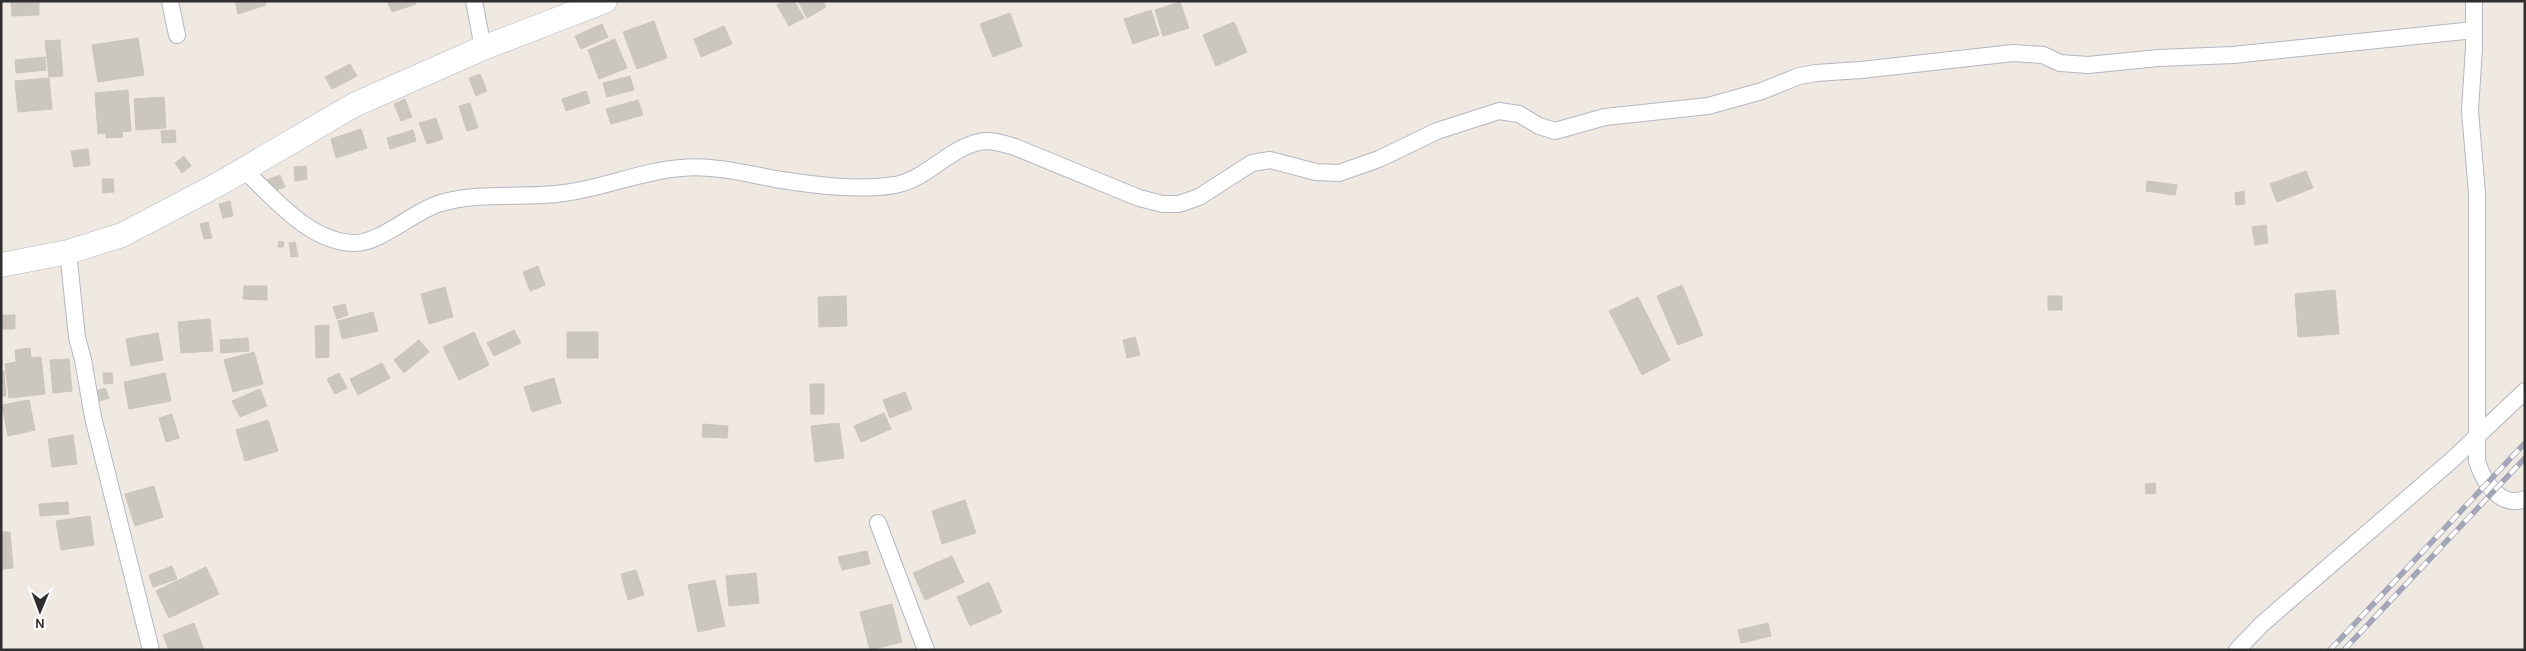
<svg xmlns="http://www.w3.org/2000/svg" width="2526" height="651" font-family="Karla,sans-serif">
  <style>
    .building { fill: #cbc7bf; stroke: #cbc5ba }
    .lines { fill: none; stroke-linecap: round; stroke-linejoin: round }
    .street-casing { stroke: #b4b7c1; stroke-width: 18 }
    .secondary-casing { stroke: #b4b7c1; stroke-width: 25 }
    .street { stroke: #fff; stroke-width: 16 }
    .secondary { stroke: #fff; stroke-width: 24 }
    .rail-casing { stroke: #a3a6b8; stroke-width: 5.5 }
    .rail { stroke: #fff; stroke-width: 4; stroke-dasharray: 11; stroke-linecap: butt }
  </style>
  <rect width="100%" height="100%" fill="#efe9e1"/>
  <!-- building -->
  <path class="building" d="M 39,1 L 39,15 L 12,16 L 11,2 Z
    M 235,1 L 265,1 L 266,5 L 238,14 Z
    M 387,1 L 415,1 L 416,4 L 392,12 Z
    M 783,1 L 794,1 L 804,18 L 789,26 L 777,5 Z
    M 798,1 L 823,1 L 826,7 L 807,18 Z
    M 1180,2 L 1189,28 L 1163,36 L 1155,10 Z
    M 1151,10 L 1159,35 L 1133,44 L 1124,19 Z
    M 1010,13 L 1022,46 L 993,57 L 980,24 Z
    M 654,21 L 667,58 L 637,69 L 623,32 Z
    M 1234,22 L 1247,52 L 1216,66 L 1203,35 Z
    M 602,24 L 608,37 L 581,49 L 575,36 Z
    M 724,26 L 732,44 L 701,57 L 694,39 Z
    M 138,38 L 144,75 L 98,82 L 92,45 Z
    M 615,39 L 627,68 L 599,79 L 588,50 Z
    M 60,40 L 63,76 L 49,77 L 45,41 Z
    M 45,57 L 46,70 L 16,73 L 15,60 Z
    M 350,64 L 357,76 L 332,89 L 325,77 Z
    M 480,74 L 487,91 L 476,96 L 469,78 Z
    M 630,76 L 634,90 L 607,97 L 603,83 Z
    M 49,78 L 52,109 L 18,112 L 15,81 Z
    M 128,90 L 131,131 L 122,132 L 123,137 L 106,138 L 106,133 L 98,134 L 95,93 Z
    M 586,91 L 590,103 L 566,111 L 562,99 Z
    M 164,97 L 166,128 L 136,130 L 134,99 Z
    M 405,99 L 412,117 L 401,121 L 394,104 Z
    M 638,100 L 643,115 L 611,124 L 606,109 Z
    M 470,103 L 478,128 L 467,131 L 459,106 Z
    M 436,118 L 443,139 L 427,144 L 419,123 Z
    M 361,129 L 367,148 L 336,158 L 331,139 Z
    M 175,130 L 176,142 L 162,143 L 161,131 Z
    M 413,130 L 416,141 L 390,149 L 387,138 Z
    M 88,149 L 90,165 L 74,167 L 71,151 Z
    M 184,156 L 191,166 L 182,173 L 175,163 Z
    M 306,166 L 307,179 L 295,181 L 294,167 Z
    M 2306,171 L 2313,188 L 2277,202 L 2270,184 Z
    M 280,175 L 285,187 L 269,192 L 264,181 Z
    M 102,179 L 113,179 L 114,192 L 103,193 Z
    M 2147,181 L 2177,185 L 2175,195 L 2146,191 Z
    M 2244,191 L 2245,204 L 2236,205 L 2235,193 Z
    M 230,201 L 233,216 L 223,218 L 219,204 Z
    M 208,222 L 212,238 L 204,239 L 200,224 Z
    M 2266,225 L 2268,243 L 2255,245 L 2252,227 Z
    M 279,241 L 284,242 L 283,247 L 278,247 Z
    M 295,242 L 298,256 L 291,257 L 289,243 Z
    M 538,266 L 545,285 L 530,291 L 523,272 Z
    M 1682,285 L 1703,335 L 1678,345 L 1657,296 Z
    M 244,286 L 267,286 L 267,300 L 243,299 Z
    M 445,287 L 453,317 L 429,324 L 421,294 Z
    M 2335,290 L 2339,334 L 2298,337 L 2295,294 Z
    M 846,296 L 847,326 L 819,327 L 818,297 Z
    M 2048,296 L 2062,296 L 2062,310 L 2048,310 Z
    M 1638,297 L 1670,360 L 1642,375 L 1609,311 Z
    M 345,304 L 348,315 L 337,319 L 333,307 Z
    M 373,312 L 378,331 L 342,339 L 338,321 Z
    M 1,315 L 15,315 L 15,329 L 1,329 Z
    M 210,319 L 213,351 L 181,353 L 178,322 Z
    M 329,325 L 329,357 L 316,358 L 315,326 Z
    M 514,330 L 521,343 L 494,356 L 487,343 Z
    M 474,332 L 489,365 L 459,380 L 443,347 Z
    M 567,332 L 598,332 L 598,358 L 567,358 Z
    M 158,333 L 163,360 L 131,366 L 126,339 Z
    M 1135,337 L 1140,355 L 1127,358 L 1123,340 Z
    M 248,338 L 249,351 L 221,353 L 220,340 Z
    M 419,340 L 429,352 L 404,373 L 394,360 Z
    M 30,348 L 31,358 L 41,357 L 45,394 L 9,398 L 5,364 L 16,362 L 15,350 Z
    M 254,352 L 263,384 L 233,392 L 224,360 Z
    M 69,359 L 72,391 L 53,393 L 50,360 Z
    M 382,363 L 390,378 L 358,395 L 350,379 Z
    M 1,371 L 4,371 L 6,396 L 1,396 Z
    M 103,373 L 112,373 L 113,383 L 104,384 Z
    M 165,373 L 171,401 L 129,409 L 124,382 Z
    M 339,373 L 347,388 L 335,394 L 327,379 Z
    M 554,378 L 561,403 L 532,412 L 524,387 Z
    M 810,384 L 824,384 L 824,414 L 811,414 Z
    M 105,388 L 109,398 L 97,402 L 94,392 Z
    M 260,389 L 267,406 L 240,417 L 232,401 Z
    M 905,392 L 912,409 L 890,418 L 883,400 Z
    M 29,400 L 35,430 L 8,436 L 2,405 Z
    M 884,413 L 891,429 L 861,442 L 854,426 Z
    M 172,414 L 179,438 L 166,442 L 159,418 Z
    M 268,420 L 278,451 L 245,461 L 236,430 Z
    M 839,423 L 844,458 L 815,462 L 811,426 Z
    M 703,424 L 728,426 L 727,438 L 702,437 Z
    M 73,435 L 77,464 L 52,467 L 48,439 Z
    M 2155,483 L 2156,493 L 2146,494 L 2145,484 Z
    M 154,486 L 163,517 L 135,526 L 125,494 Z
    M 965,500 L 976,533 L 942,544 L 932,511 Z
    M 68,502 L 69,514 L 40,516 L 39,504 Z
    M 90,516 L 94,545 L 61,550 L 56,521 Z
    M 1,532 L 10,532 L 13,568 L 1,569 Z
    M 867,551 L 870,564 L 842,570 L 838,557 Z
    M 952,556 L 964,582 L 925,600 L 913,573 Z
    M 172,566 L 177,579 L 153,587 L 149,575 Z
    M 206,567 L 219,594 L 169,618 L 156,591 Z
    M 636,570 L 644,595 L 628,600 L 621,574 Z
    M 756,573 L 759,603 L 729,606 L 726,576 Z
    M 715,580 L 725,626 L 698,632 L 688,585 Z
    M 989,582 L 1002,612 L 970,626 L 957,597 Z
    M 892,604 L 902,642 L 870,650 L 860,612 Z
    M 194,623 L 204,650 L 169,650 L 163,635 Z
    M 1768,623 L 1771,636 L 1741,643 L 1738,630 Z"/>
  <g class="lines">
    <defs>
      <path id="street" d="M 170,1 L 177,35
        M 474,1 L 483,48
        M 2474,1 L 2474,47 L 2470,111 L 2477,193 L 2477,461 C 2483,481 2500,509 2525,499
        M 244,170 C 274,198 310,243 355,243 C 381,243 415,210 441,203 C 481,191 523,199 564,193 C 604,188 641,171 681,168 C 713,165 744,173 775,179 C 813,185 857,191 895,185 C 927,179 948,149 979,142 C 991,139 1004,144 1015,147 L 1139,198 L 1163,204 L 1179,204 L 1199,197 L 1252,163 L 1270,160 L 1316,172 L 1339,173 L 1379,159 L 1437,131 L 1499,111 L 1519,114 L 1539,126 L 1555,131 L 1605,117 L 1708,106 L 1762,91 L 1799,76 L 1816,73 L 1861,70 L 2013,53 L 2043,55 L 2060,63 L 2088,65 L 2158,58 L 2233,55 L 2474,30
        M 68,252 L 77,337 L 83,360 L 93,417 L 151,650
        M 878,523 L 926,650
        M 2237,650 L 2262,624 L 2453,459 L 2525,391"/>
      <path id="secondary" d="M 1,265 L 68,252 L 122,235 L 219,184 L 354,105 L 483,48 L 605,1"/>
    </defs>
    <!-- street casing -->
    <use href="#street" class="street-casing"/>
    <!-- secondary casing -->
    <use href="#secondary" class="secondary-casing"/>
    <!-- street -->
    <use href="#street" class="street"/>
    <!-- secondary -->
    <use href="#secondary" class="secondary"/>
    <defs>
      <path id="rail" d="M 2330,650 L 2525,443
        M 2344,650 L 2525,458"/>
    </defs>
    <!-- rail casing -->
    <use href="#rail" class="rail-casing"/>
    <!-- rail -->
    <use href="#rail" class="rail"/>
  </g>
  <!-- border -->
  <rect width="2526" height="651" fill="none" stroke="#2e2e2e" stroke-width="5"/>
  <!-- north arrow -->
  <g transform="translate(40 611) rotate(181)" stroke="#ffffff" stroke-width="4" paint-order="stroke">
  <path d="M0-4L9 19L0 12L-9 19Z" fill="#2e2e2e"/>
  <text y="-8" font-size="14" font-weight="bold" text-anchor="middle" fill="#2e2e2e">N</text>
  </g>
</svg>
